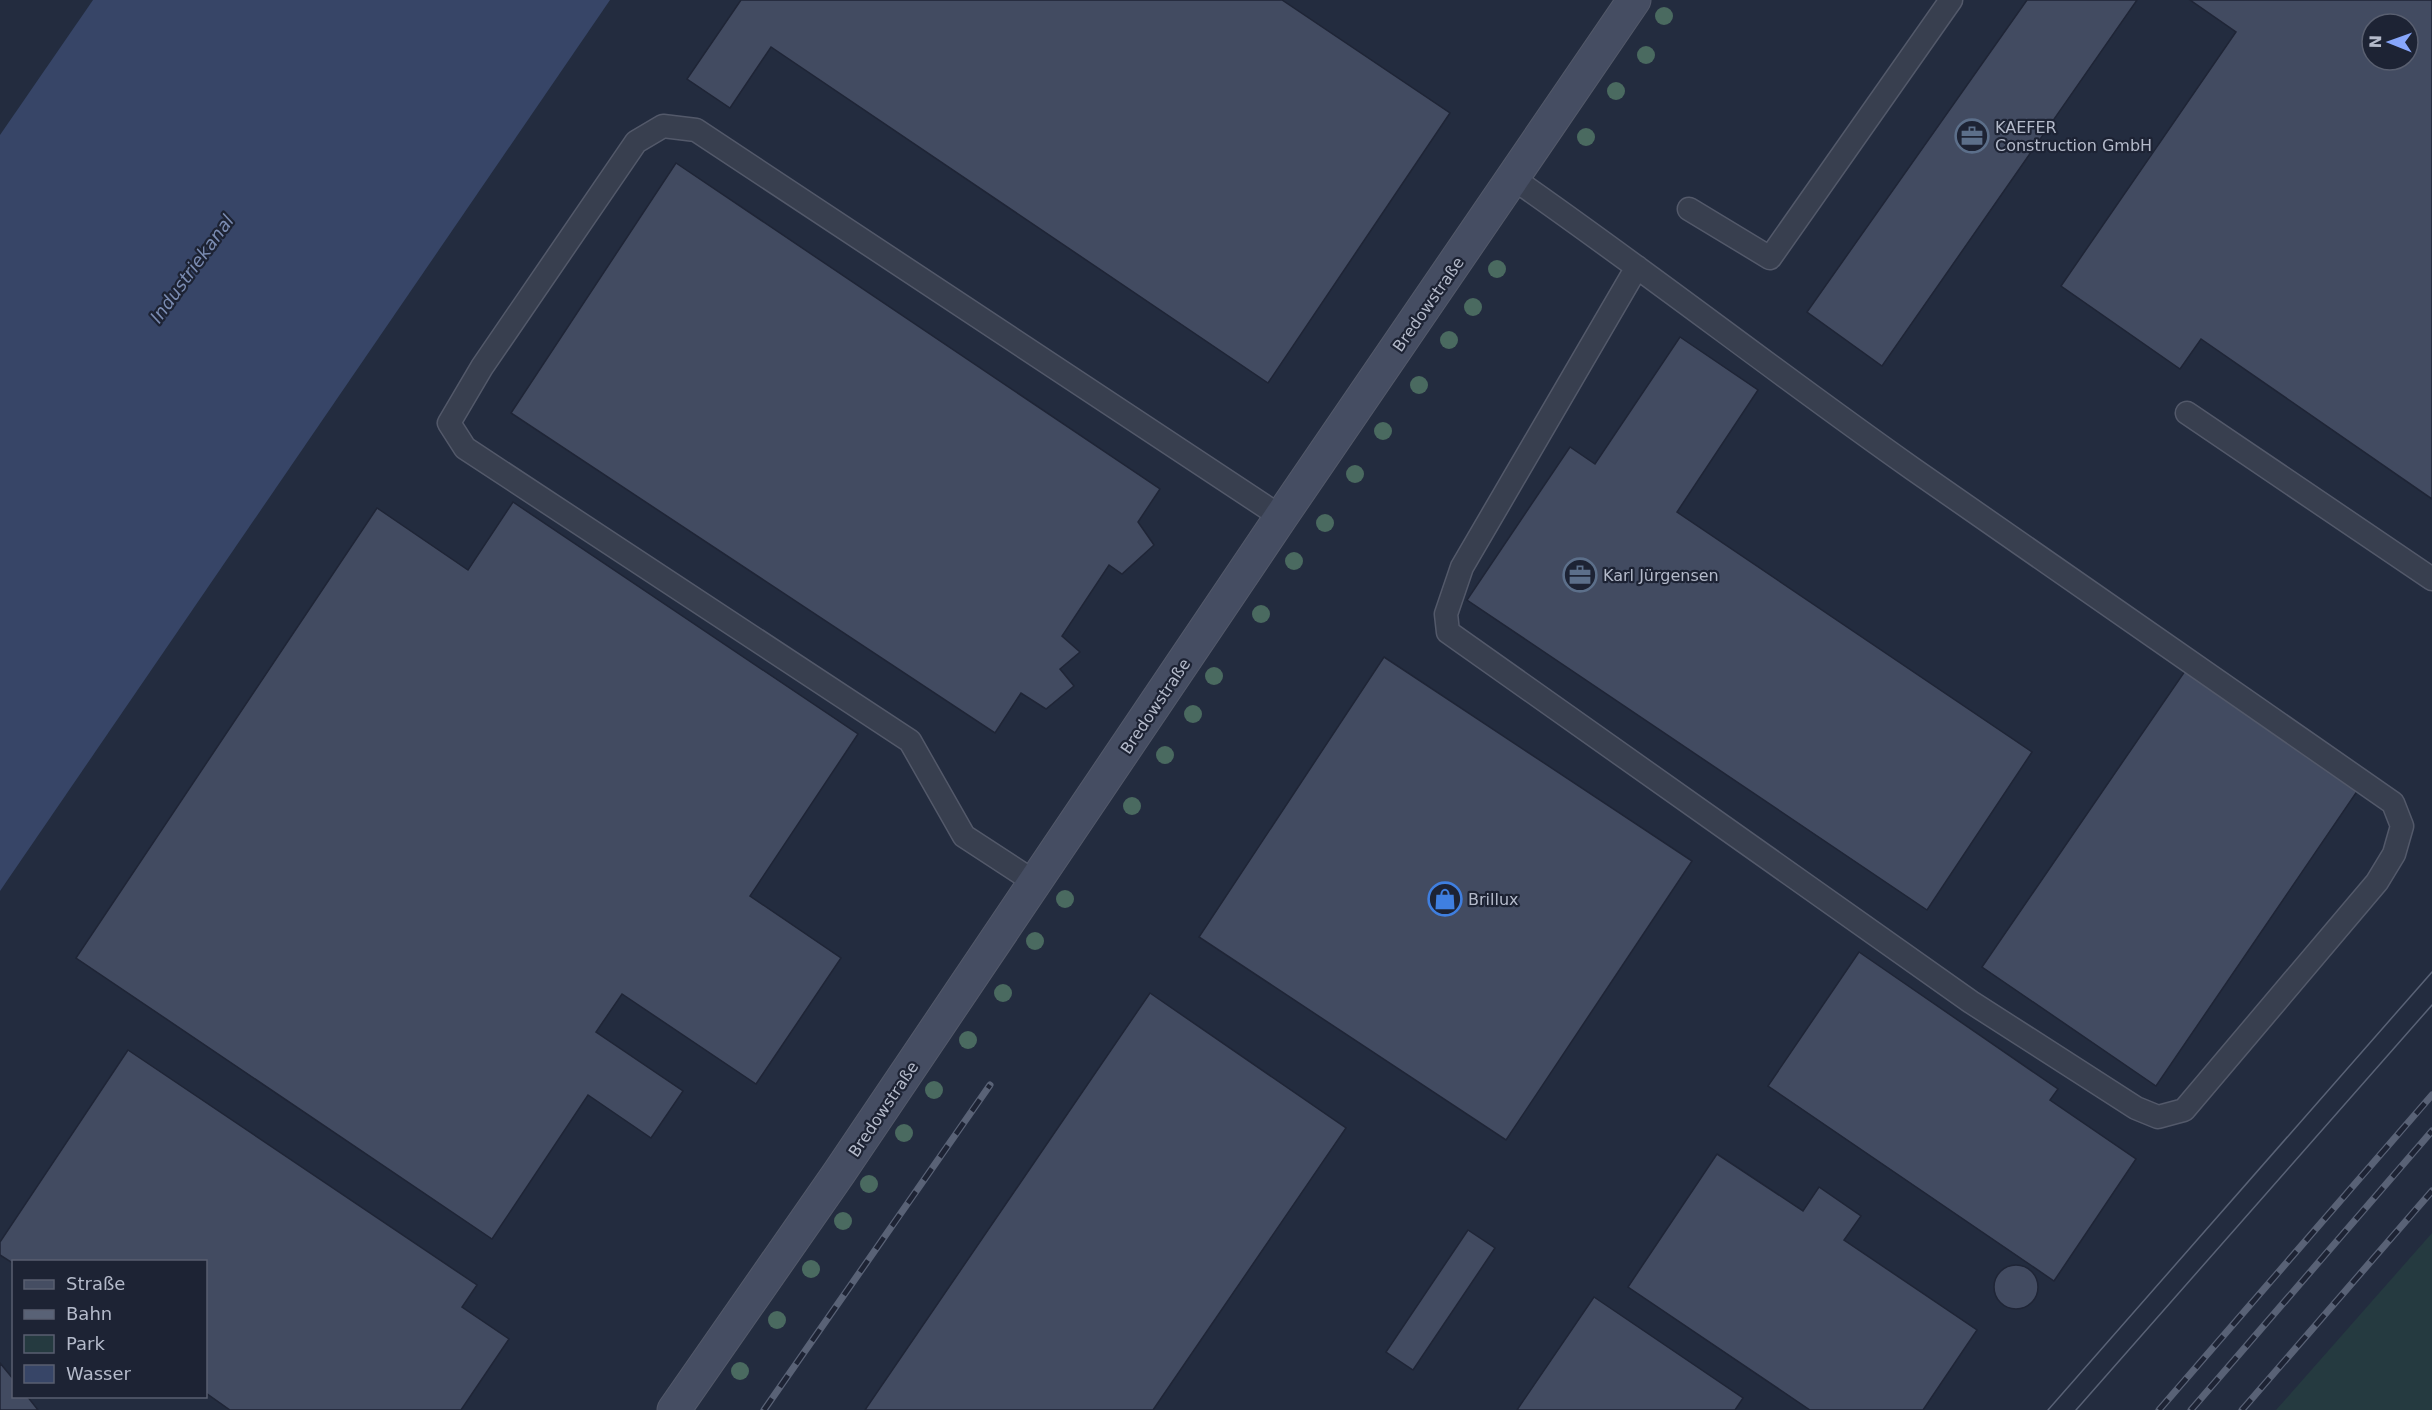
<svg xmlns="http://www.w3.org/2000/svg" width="2432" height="1410" font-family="'DejaVu Sans',sans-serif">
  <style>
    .green { fill: #253a40 }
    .water { fill: #374567 }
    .building { fill: #424b61; stroke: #1f2536; stroke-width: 1.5; fill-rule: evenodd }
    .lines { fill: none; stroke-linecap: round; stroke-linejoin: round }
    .lane-casing { stroke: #53596a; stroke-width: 25 }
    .secondary-casing { stroke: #53596a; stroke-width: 35 }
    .lane { stroke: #383f4f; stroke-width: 22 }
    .secondary { stroke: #454d62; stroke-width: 33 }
    .tram { stroke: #596276; stroke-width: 1.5 }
    .rail-casing { stroke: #596276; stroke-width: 7 }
    .rail { stroke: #1d2334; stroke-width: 4.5; stroke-dasharray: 14; stroke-linecap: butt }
    .tree { fill: #4a6a60 }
    .labels { text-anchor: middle; stroke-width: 4.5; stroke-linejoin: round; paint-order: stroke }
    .poi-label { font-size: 16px; fill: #b4baca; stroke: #1d2334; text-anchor: start }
    .street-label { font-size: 16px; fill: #b4baca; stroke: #1d2334 }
    .water-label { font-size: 18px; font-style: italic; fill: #7b8cb2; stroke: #1d2334 }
  </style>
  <rect width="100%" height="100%" fill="#232c3f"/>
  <!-- green -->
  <path class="green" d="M 2432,1233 L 2432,1410 L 2276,1410 Z"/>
  <!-- water -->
  <path class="water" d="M 93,0 L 610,0 L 0,891 L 0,135 Z"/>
  <!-- building -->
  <path class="building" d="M 741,0 L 1282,0 L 1450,113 L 1268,383 L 771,47 L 730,108 L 687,79 Z
    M 2027,0 L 2137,0 L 1882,366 L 1807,312 Z
    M 2190,0 L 2432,0 L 2432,499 L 2201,339 L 2180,369 L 2061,286 L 2236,32 ZM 2372,24 L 2408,24 L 2408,60 L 2372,60 Z
    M 676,163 L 1160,489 L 1138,522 L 1154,545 L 1122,574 L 1109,565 L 1062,636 L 1080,652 L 1060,669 L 1074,686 L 1046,709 L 1021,693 L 995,733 L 511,413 Z
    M 1680,337 L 1758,390 L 1677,512 L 2032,752 L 1927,910 L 1467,600 L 1570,447 L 1595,464 Z
    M 513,502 L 858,734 L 750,896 L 841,958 L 756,1084 L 622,994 L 596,1032 L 683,1091 L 651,1138 L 588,1095 L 492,1239 L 76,958 L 377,508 L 468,570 Z
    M 1384,657 L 1692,861 L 1506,1140 L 1199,937 Z
    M 2185,671 L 2358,790 L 2156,1086 L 1982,967 Z
    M 1859,952 L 2058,1089 L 2050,1100 L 2136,1159 L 2054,1281 L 1768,1086 Z
    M 1150,993 L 1346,1128 L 1153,1410 L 865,1410 Z
    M 128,1050 L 477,1285 L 462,1307 L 509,1339 L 461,1410 L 230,1410 L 206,1393 L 206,1262 L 14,1262 L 14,1264 L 0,1255 L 0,1242 Z
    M 1717,1154 L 1803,1211 L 1819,1187 L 1861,1216 L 1844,1240 L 1977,1330 L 1923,1410 L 1810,1410 L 1628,1287 Z
    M 1468,1230 L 1495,1248 L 1413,1370 L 1386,1352 Z
    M1994 1287a22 22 0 1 1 44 0a22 22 0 1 1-44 0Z
    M 1594,1297 L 1743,1398 L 1735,1410 L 1517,1410 Z
    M 0,1363 L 14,1380 L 14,1396 L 27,1396 L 38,1410 L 0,1410 Z"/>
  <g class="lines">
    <defs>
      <path id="lane" d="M 1514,179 C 1649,273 1778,374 1913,469 C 2072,581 2233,691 2393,803 L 2402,826 L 2394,854 L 2377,882 L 2184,1110 L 2158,1117 L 2136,1108 L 1971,1002 L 1448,632 L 1446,614 L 1462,567 L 1637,267
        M 1689,209 L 1770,258 L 1951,0
        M 2187,413 L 2432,579
        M 1036,883 L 964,836 L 910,741 L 465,448 L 449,423 L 482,367 L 636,142 L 663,126 L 696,130 L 1281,517"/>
      <path id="secondary" d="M 674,1410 L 839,1173 L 1281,517 L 1634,0"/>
    </defs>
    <!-- lane casing -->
    <use href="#lane" class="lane-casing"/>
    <!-- secondary casing -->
    <use href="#secondary" class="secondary-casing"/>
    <!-- lane -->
    <use href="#lane" class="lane"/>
    <!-- secondary -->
    <use href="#secondary" class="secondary"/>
    <!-- tram -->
    <path class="tram" d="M 2048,1410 L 2432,972
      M 2076,1410 L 2432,1005"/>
    <defs>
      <path id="rail" d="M 764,1410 L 990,1085
        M 2159,1410 L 2432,1095
        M 2191,1410 L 2432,1131
        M 2242,1410 L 2432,1191"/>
    </defs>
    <!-- rail casing -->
    <use href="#rail" class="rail-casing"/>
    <!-- rail -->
    <use href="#rail" class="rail"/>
  </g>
  <!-- trees -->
  <g class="tree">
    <circle cx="1664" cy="16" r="9"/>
    <circle cx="1646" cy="55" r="9"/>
    <circle cx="1616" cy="91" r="9"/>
    <circle cx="1586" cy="137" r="9"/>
    <circle cx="1497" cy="269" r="9"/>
    <circle cx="1473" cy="307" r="9"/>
    <circle cx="1449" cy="340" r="9"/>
    <circle cx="1419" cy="385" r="9"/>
    <circle cx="1383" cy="431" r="9"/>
    <circle cx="1355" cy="474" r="9"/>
    <circle cx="1325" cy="523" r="9"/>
    <circle cx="1294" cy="561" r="9"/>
    <circle cx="1261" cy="614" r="9"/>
    <circle cx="1214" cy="676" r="9"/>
    <circle cx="1193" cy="714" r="9"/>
    <circle cx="1165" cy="755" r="9"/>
    <circle cx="1132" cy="806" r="9"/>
    <circle cx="1065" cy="899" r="9"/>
    <circle cx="1035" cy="941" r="9"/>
    <circle cx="1003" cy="993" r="9"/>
    <circle cx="968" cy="1040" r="9"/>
    <circle cx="934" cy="1090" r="9"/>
    <circle cx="904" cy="1133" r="9"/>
    <circle cx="869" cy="1184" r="9"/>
    <circle cx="843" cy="1221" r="9"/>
    <circle cx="811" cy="1269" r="9"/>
    <circle cx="777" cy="1320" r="9"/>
    <circle cx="740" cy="1371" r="9"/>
  </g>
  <!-- icons -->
  <defs>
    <symbol id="office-ring" viewBox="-11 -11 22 22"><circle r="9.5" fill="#1d2334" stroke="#5c6f8a" stroke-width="1.5"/><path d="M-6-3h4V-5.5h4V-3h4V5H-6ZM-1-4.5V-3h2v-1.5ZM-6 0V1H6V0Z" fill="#5c6f8a"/></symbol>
    <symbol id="shop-ring" viewBox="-11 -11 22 22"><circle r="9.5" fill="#1d2334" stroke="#3f7fe0" stroke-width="1.5"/><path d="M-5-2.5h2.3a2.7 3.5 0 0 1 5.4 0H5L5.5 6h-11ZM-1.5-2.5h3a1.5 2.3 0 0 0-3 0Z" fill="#3f7fe0"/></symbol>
  </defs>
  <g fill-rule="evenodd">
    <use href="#office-ring" x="1953" y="117" width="38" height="38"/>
    <use href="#office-ring" x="1561" y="556" width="38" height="38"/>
    <use href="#shop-ring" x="1426" y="880" width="38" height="38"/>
  </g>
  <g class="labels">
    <!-- poi labels -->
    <g class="poi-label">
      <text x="1995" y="133">KAEFER<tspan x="1995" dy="18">Construction GmbH</tspan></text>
      <text x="1603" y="581">Karl Jürgensen</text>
      <text x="1468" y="905">Brillux</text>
    </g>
    <!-- street labels -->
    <g class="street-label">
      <text transform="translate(1428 304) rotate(-55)" y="6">Bredowstraße</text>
      <text transform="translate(1155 706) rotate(-56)" y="6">Bredowstraße</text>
      <text transform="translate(883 1109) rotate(-56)" y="6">Bredowstraße</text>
    </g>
    <!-- water labels -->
    <g class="water-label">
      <text transform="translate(192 269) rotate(-54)" y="6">Industriekanal</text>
    </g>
  </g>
  <!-- legend -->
  <rect x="12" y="1260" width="195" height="138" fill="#1d2334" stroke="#595f70" stroke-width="1.5"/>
  <rect x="24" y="1280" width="30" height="9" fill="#454d62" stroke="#595f70" stroke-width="1.5"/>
  <text x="66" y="1290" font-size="18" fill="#b4baca">Straße</text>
  <rect x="24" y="1310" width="30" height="9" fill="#596276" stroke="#595f70" stroke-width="1.5"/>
  <text x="66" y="1320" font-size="18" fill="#b4baca">Bahn</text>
  <rect x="24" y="1335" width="30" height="18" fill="#253a40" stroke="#595f70" stroke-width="1.5"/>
  <text x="66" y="1350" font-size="18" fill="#b4baca">Park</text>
  <rect x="24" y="1365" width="30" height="18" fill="#374567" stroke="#595f70" stroke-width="1.5"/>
  <text x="66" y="1380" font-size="18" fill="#b4baca">Wasser</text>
  <!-- north arrow -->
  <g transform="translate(2390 42) rotate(271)"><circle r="28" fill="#1d2334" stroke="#595f70" stroke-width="1.5"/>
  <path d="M0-4.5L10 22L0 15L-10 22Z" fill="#87a6fb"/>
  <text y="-9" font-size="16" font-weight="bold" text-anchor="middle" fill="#b4baca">N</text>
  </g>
</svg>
